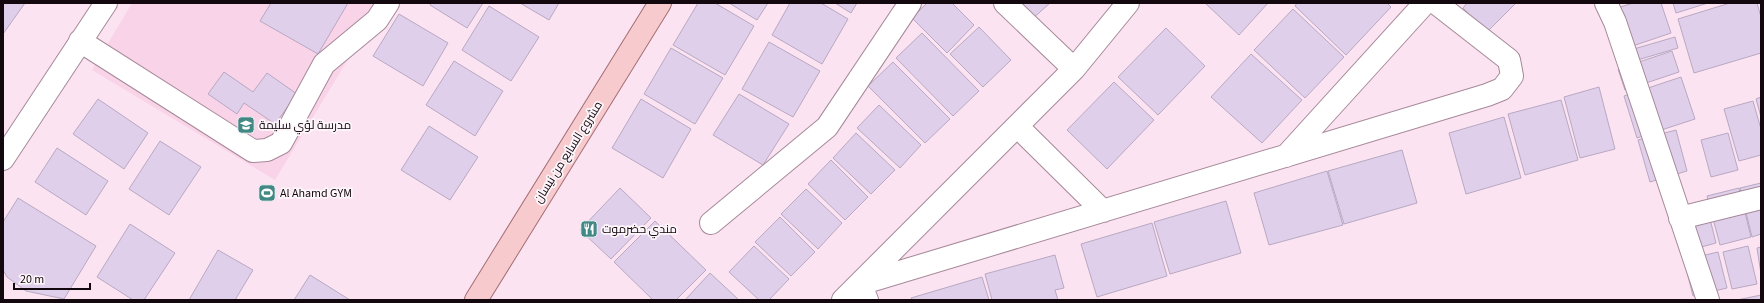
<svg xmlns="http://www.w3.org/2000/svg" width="1764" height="303" font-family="'Source Sans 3',Cairo,sans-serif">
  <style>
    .built { fill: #f9d3e8 }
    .building { fill: #e0cfea; stroke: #b8a8c2 }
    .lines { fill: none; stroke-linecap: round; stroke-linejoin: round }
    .minor-casing { stroke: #a68999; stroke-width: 24 }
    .major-casing { stroke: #a46f75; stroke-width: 24 }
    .minor { stroke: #fff; stroke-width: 22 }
    .major { stroke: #f7cacd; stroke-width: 22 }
    .labels { text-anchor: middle; stroke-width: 3.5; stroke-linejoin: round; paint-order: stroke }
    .poi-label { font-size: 12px; fill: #12080e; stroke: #fdf6fa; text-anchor: start }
    .street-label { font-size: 12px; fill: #12080e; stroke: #fdf6fa }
  </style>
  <rect width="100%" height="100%" fill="#fce3f1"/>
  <!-- built -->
  <path class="built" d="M 132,3 L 382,3 L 275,180 L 92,70 Z"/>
  <!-- building -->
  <path class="building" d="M 3,3 L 25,3 L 3,34 Z
    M 271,3 L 348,3 L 318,54 L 260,21 Z
    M 431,3 L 483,3 L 467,28 L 430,5 Z
    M 520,3 L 559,3 L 549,20 Z
    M 698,3 L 715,3 L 754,26 L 725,75 L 673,45 Z
    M 729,3 L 768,3 L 757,20 Z
    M 790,3 L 821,3 L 848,19 L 822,64 L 772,35 Z
    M 835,3 L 857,3 L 851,13 Z
    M 927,3 L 952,3 L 974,25 L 947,53 L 912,18 Z
    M 1013,3 L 1050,3 L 1030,21 Z
    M 1205,3 L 1268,3 L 1239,35 Z
    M 1297,3 L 1387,3 L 1391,7 L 1346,55 L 1295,6 Z
    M 1467,3 L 1516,3 L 1487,32 L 1463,8 Z
    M 1633,3 L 1661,3 L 1671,33 L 1615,52 L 1602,13 Z
    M 1673,3 L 1708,3 L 1676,13 Z
    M 1730,3 L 1757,3 L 1761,17 L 1761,53 L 1694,73 L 1678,19 Z
    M 489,6 L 539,37 L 511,81 L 462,50 Z
    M 1293,9 L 1344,57 L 1305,98 L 1254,50 Z
    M 399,14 L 448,43 L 423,86 L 373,56 Z
    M 979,27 L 1011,60 L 983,87 L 950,54 Z
    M 1166,28 L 1205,66 L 1158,115 L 1118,77 Z
    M 922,33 L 979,91 L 953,116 L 896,58 Z
    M 1675,37 L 1678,48 L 1624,64 L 1620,53 Z
    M 769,42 L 820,71 L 793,117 L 742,89 Z
    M 671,48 L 723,78 L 695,124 L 644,94 Z
    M 1672,51 L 1679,72 L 1625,90 L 1618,69 Z
    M 1251,54 L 1302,100 L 1262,143 L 1211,97 Z
    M 454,61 L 503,91 L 475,136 L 426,105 Z
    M 893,62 L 950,119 L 925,143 L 868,86 Z
    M 224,72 L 253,92 L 267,73 L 297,94 L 275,124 L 244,103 L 237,114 L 208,94 Z
    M 1681,77 L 1695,119 L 1637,138 L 1624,96 Z
    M 1114,82 L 1154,120 L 1107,169 L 1067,130 Z
    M 1599,87 L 1615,149 L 1580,158 L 1564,97 Z
    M 739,94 L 789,124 L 763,165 L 713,135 Z
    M 1761,97 L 1761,117 L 1756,99 Z
    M 98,99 L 148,133 L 124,169 L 73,134 Z
    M 641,99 L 691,129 L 663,178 L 612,148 Z
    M 1561,100 L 1578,160 L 1525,175 L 1508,114 Z
    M 1753,101 L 1761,129 L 1761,155 L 1739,161 L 1724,109 Z
    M 879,105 L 921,145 L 900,168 L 857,128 Z
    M 1504,117 L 1521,178 L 1466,194 L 1449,133 Z
    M 429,126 L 478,157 L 450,200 L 401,170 Z
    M 1676,130 L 1687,171 L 1650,182 L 1638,140 Z
    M 856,133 L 895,170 L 871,194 L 833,158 Z
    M 1728,133 L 1738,170 L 1711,177 L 1701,140 Z
    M 160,141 L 201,167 L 169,215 L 129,189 Z
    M 57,148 L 108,181 L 86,215 L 35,182 Z
    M 1402,150 L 1417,203 L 1344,224 L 1328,171 Z
    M 831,160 L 868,197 L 845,220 L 808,184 Z
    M 1327,171 L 1343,225 L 1269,245 L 1254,193 Z
    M 1761,183 L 1761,234 L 1752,237 L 1740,188 Z
    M 620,188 L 651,218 L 611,259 L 580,230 Z
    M 1739,188 L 1751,237 L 1720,245 L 1707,196 Z
    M 806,189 L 842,223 L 818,249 L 781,214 Z
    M 18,198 L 96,246 L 64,299 L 26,291 L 7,277 L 3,270 L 3,222 Z
    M 1226,201 L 1241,253 L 1170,274 L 1154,222 Z
    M 1706,203 L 1716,243 L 1683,252 L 1673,211 Z
    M 780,217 L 815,252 L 791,276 L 755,242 Z
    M 655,221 L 706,270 L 676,300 L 653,300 L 614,262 Z
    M 1152,223 L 1167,276 L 1097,297 L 1081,244 Z
    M 130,224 L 175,253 L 144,300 L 133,300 L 97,277 Z
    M 754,246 L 789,279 L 769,300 L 759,300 L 729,272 Z
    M 1748,246 L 1757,284 L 1732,289 L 1723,252 Z
    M 1761,247 L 1761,274 L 1757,248 Z
    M 218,250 L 253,270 L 235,300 L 189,300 Z
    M 1718,252 L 1727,288 L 1693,296 L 1684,260 Z
    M 1055,255 L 1064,288 L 1055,290 L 1058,300 L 992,300 L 985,274 Z
    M 710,273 L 739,300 L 685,300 Z
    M 310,275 L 350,300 L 294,300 Z
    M 982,277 L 989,300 L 912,300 L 911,298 Z
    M 1761,295 L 1761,300 L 1737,300 Z"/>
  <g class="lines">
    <defs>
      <path id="minor" d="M 1005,3 L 1074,69
        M 1606,3 L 1615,22 L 1645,111 L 1708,300
        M 80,41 L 253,151 L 267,150 L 281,143 L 324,64 L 377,20 L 388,3
        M 1017,126 L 1103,211
        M 1286,156 L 1425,3
        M 3,159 L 106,3
        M 1680,218 L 1761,198
        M 711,223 L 827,127 L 910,3
        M 843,300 L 1074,69 L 1128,3
        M 867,300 L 860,284 L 1487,95 L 1502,89 L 1512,76 L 1509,60 L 1436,3"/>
      <path id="major" d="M 476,300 L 660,3"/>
    </defs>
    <!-- minor casing -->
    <use href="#minor" class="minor-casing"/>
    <!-- major casing -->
    <use href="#major" class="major-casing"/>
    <!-- minor -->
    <use href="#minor" class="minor"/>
    <!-- major -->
    <use href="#major" class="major"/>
  </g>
  <!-- icons -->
  <defs>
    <symbol id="school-square" viewBox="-11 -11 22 22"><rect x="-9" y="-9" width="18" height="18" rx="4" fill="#428986" stroke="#fdf6fa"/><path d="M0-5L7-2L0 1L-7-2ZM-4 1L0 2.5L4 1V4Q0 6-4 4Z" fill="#fff"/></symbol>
    <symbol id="stadium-square" viewBox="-11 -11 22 22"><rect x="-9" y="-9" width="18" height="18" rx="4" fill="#428986" stroke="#fdf6fa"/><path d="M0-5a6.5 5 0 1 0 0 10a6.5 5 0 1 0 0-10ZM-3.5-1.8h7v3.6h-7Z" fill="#fff"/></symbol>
    <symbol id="restaurant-square" viewBox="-11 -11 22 22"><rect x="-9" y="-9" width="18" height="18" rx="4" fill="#428986" stroke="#fdf6fa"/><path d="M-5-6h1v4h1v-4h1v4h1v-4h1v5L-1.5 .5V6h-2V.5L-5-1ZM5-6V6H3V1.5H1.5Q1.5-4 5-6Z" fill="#fff"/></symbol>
  </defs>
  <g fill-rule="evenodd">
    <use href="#school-square" x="236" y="115" width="20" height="20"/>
    <use href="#stadium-square" x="257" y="183" width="20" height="20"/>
    <use href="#restaurant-square" x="579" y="219" width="20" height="20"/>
  </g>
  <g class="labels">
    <!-- poi labels -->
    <g class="poi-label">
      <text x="259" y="129">مدرسة لؤي سليمة</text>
      <text x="280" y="197">Al Ahamd GYM</text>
      <text x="602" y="233">مندي حضرموت</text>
    </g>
    <!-- street labels -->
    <g class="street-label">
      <text transform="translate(568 152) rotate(-58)" y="4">مشروع السابع من نيسان</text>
    </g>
  </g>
  <!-- border -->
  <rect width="1764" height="303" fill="none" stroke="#12080e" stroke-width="8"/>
  <!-- scale -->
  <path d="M14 283v6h76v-6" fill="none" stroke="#12080e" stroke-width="2"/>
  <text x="20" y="283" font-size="12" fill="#12080e" stroke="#fdf6fa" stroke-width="3" paint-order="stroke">20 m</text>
</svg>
